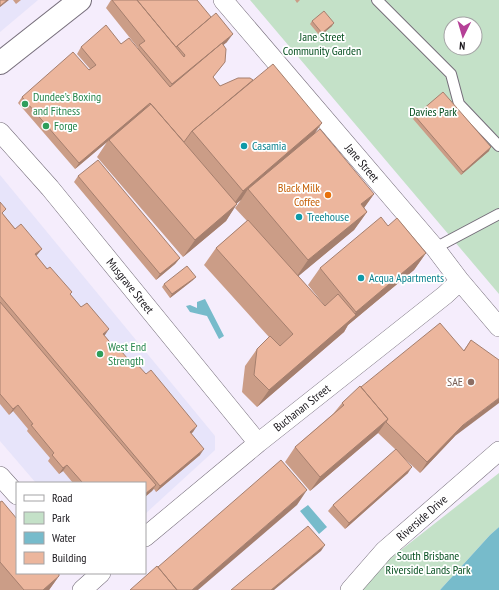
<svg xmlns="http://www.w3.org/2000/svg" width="499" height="590" font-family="'PT Sans Narrow',sans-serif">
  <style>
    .commercial { fill: #e7e4fa }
    .green { fill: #c4e1c8; fill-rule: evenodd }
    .water { fill: #77bbcb }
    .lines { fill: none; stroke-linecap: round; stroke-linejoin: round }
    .service-casing { stroke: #756d7a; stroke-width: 12 }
    .minor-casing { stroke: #756d7a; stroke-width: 20 }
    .tertiary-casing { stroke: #756d7a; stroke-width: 24 }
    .service { stroke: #fff; stroke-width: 10 }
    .minor { stroke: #fff; stroke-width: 19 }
    .tertiary { stroke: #fff; stroke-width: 22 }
    .wall { fill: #cb9d87 }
    .shaded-wall { fill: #a57f6e }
    .building { fill: #ecb69d; stroke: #a57f6e }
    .leisure-dot { fill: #2e9e5b; stroke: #fff; stroke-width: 1.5 }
    .culture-dot { fill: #0f9aa8; stroke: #fff; stroke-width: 1.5 }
    .food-dot { fill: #e8710a; stroke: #fff; stroke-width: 1.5 }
    .education-dot { fill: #8d6e63; stroke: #fff; stroke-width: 1.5 }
    .labels { text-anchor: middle; stroke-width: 3.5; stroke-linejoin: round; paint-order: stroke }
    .park-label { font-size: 12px; fill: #064f20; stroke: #fff }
    .leisure-label { font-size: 12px; fill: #27864d; stroke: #fff; text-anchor: start }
    .culture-label { font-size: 12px; fill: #0d838f; stroke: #fff; text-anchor: start }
    .street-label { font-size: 12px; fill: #1b181d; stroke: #fff }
    .food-label { font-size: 12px; fill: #c56008; stroke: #fff; text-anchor: end }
    .education-label { font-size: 12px; fill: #785e54; stroke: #fff; text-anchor: end }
  </style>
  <rect width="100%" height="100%" fill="#f5edfc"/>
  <!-- commercial -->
  <path class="commercial" d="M 0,0 L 38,0 L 0,32 Z
    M 0,175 L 215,436 L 215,450 L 145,514 L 145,483 L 36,483 L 0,441 Z"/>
  <!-- green -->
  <path class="green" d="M 250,0 L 499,0 L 499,294 ZM 451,24 L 475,24 L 475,48 L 451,48 Z
    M 499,473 L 499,527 L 490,535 L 440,590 L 350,590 Z"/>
  <!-- water -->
  <path class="water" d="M 205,299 L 224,336 L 219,339 L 207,316 L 190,312 L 186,306 L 190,305 L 197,308 L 197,302 Z
    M 308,505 L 327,527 L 319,534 L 300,511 Z
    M 499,527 L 499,590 L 440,590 L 490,535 Z"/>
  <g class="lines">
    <defs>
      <path id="service" d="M 377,0 L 451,74 L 459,104 L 499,146
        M 435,248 L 499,214"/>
      <path id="minor" d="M 223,0 L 435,248 L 460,281 L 499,327
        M 0,132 L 50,188 L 258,443
        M 0,476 L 17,495
        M 145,537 L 258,443 L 445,295 L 460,281
        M 82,590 L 101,573
        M 350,590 L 384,551 L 499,451"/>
      <path id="tertiary" d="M 0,63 L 80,0"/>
    </defs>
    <!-- service casing -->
    <use href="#service" class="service-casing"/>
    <!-- minor casing -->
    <use href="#minor" class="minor-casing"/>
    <!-- tertiary casing -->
    <use href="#tertiary" class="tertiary-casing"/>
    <!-- service -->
    <use href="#service" class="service"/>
    <!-- minor -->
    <use href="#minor" class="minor"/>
    <!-- tertiary -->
    <use href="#tertiary" class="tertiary"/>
  </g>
  <!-- wall -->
  <path class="wall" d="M 13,0 L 21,0 L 16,4 Z
    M 111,0 L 197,0 L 227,42 L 223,45 L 225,62 L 213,77 L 220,86 L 253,80 L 322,123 L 314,134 L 374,194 L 364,208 L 367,212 L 354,230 L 298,276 L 325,306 L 308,285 L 320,268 L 388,226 L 426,253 L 414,270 L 348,325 L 344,332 L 257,407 L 242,392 L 245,366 L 257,349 L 269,337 L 204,265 L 216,248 L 247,221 L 235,208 L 241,200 L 237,203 L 226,221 L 183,257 L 97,157 L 107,142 L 75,169 L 18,103 L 22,97 L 90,69 L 77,54 L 81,47 L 121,44 L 138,48 L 106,8 Z
    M 295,0 L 300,0 L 297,3 Z
    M 312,21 L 332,26 L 320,36 L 310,24 Z
    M 415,116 L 489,151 L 461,175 L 413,119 Z
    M 78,176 L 180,258 L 175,264 L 156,280 L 74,182 Z
    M 0,202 L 3,214 L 37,255 L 36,256 L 70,294 L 114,347 L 133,365 L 193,432 L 191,433 L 200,455 L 156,492 L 154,489 L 145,497 L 145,483 L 73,483 L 63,471 L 59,474 L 48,461 L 50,458 L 27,431 L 28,429 L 13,411 L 9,415 L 0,404 Z
    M 193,280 L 170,298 L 162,287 L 164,284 Z
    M 471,340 L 455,436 L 420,473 L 404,458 L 408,473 L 345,529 L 328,511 L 333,505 L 396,450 L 378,433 L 310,491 L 285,462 L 295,447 L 333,414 L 342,403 L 361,387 L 464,350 Z
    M 0,502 L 59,576 L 49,590 L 0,590 Z"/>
  <!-- shaded-wall -->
  <path class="shaded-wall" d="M 7,0 L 9,0 L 0,7 L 0,6 Z
    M 334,23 L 332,26 L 320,36 L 322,33 Z
    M 233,34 L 227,42 L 166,93 L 172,84 Z
    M 150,103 L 146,109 L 109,140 L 107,142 L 75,169 L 79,163 Z
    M 322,123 L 309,141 L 248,189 L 241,200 L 230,209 L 243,191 Z
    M 491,147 L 489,151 L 461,175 L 463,172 Z
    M 374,194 L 361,212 L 361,204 Z
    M 237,204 L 226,221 L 183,257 L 195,240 Z
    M 367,212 L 354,230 L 295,279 L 308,260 Z
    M 42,249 L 37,255 L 31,260 L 35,254 Z
    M 426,253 L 414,270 L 348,325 L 344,332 L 257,407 L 269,390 L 352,318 L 356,312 Z
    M 180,258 L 175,264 L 156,280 L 160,274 Z
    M 196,277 L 193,280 L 170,298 L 172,294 Z
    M 109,329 L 105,335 L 99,340 L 103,334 Z
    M 499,398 L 499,403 L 455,436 L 420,473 L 427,462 L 463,425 Z
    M 18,405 L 13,411 L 9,415 L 13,409 Z
    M 388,419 L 378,433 L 310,491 L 320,477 Z
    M 197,426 L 193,432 L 186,438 L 190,432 Z
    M 204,449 L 200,455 L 156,492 L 160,486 Z
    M 67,465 L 63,471 L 59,474 L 63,468 Z
    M 412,467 L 408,473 L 345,529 L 349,523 Z
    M 156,485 L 152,491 L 145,497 L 145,494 Z
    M 307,490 L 297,505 L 198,590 L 192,590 Z
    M 325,545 L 321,551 L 274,590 L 271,590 Z
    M 59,576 L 49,590 L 43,590 Z"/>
  <!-- building -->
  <path class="building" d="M 0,0 L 7,0 L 0,6 Z
    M 112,0 L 137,0 L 184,57 L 185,55 L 177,46 L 216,13 L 233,34 L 172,84 L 139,45 L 145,41 Z
    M 137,0 L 197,0 L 211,17 L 176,47 Z
    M 324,11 L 334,23 L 322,33 L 312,21 Z
    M 106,25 L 121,44 L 129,38 L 170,87 L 222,43 L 226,49 L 225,62 L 213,77 L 220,86 L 238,78 L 250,78 L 253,80 L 192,131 L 184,142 L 150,103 L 79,163 L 22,97 L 73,52 L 89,70 L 96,65 L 81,47 Z
    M 273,64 L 322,123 L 243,191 L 192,131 Z
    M 443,92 L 491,147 L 463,172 L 415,116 Z
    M 151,104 L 237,204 L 195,240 L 109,140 Z
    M 320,129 L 374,194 L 361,204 L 367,212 L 308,260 L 248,189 Z
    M 98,160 L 180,258 L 160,274 L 78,176 Z
    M 0,202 L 6,209 L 2,213 L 15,229 L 21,224 L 42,249 L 35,254 L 47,269 L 50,267 L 72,292 L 70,294 L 81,307 L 87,303 L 109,329 L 103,334 L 114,347 L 116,345 L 133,365 L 136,363 L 146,374 L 151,370 L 197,426 L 190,432 L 204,449 L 160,486 L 0,296 Z
    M 381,217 L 388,226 L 397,218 L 426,253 L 356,312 L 320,268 Z
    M 248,220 L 325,306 L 338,294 L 356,315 L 269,390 L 254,375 L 257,349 L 270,336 L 280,346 L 293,334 L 216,248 Z
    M 187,266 L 196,277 L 172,294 L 164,284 Z
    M 0,302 L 156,485 L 145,494 L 145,483 L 81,483 L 82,482 L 67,465 L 63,468 L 52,455 L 54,453 L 31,425 L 33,424 L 18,405 L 13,409 L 0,394 Z
    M 440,323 L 464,351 L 471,340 L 499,360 L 499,398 L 463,425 L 427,462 L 386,422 L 388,419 L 361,387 Z
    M 360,386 L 388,419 L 320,477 L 295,447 L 344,405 L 342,403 Z
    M 396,449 L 412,467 L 349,523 L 333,505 Z
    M 281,460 L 307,490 L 192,590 L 177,590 L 158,567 Z
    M 2,501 L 17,519 L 17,573 L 59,573 L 59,576 L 43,590 L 24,590 L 0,562 L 0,502 Z
    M 308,526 L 325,545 L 271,590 L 231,590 Z
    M 157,566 L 177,590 L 130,590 Z"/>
  <!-- markers -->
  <g class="leisure-dot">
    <circle cx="25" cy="104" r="4"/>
    <circle cx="46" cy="126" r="4"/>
    <circle cx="100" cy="354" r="4"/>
  </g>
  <g class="culture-dot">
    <circle cx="244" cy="146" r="4"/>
    <circle cx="299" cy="217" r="4"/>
    <circle cx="361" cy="278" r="4"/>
  </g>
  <circle class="food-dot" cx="328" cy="195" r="4"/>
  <circle class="education-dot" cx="471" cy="382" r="4"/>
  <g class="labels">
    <!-- park labels -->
    <g class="park-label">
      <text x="322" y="41">Jane Street<tspan x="322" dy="14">Community Garden</tspan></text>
      <text x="433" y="116">Davies Park</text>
      <text x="428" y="560">South Brisbane<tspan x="428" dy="14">Riverside Lands Park</tspan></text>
    </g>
    <!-- leisure labels -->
    <g class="leisure-label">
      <text x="33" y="101">Dundee’s Boxing<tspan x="33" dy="14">and Fitness</tspan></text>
      <text x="54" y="130">Forge</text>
      <text x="108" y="351">West End<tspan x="108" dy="14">Strength</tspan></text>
    </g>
    <!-- culture labels -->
    <g class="culture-label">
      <text x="252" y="150">Casamia</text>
      <text x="307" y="221">Treehouse</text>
      <text x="369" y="282">Acqua Apartments</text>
    </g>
    <!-- street labels -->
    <g class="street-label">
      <text transform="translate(362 163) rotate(50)" y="4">Jane Street</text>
      <text transform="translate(130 286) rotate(51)" y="4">Musgrave Street</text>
      <text transform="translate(302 408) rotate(-38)" y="4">Buchanan Street</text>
      <text transform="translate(422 518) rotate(-41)" y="4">Riverside Drive</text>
    </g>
    <!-- food labels -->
    <g class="food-label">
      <text x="320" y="192">Black Milk<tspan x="320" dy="14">Coffee</tspan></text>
    </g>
    <!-- education labels -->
    <g class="education-label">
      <text x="463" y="386">SAE</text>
    </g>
  </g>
  <!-- legend -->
  <rect x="16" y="482" width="130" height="92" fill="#ffffff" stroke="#a4a3a5"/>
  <rect x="24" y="495" width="20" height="6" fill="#ffffff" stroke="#a4a3a5"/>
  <text x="52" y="502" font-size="12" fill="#1b181d">Road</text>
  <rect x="24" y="512" width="20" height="12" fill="#c4e1c8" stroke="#a4a3a5"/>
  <text x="52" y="522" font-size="12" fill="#1b181d">Park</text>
  <rect x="24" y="532" width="20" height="12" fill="#77bbcb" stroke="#a4a3a5"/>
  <text x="52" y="542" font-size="12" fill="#1b181d">Water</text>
  <rect x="24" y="552" width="20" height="12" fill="#ecb69d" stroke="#a4a3a5"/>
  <text x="52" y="562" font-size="12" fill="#1b181d">Building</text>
  <!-- north arrow -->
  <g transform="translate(463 36) rotate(185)"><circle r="19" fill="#ffffff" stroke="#a4a3a5"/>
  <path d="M0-3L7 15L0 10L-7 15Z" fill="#b54097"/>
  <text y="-6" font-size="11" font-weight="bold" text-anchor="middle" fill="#1b181d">N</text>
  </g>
</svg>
